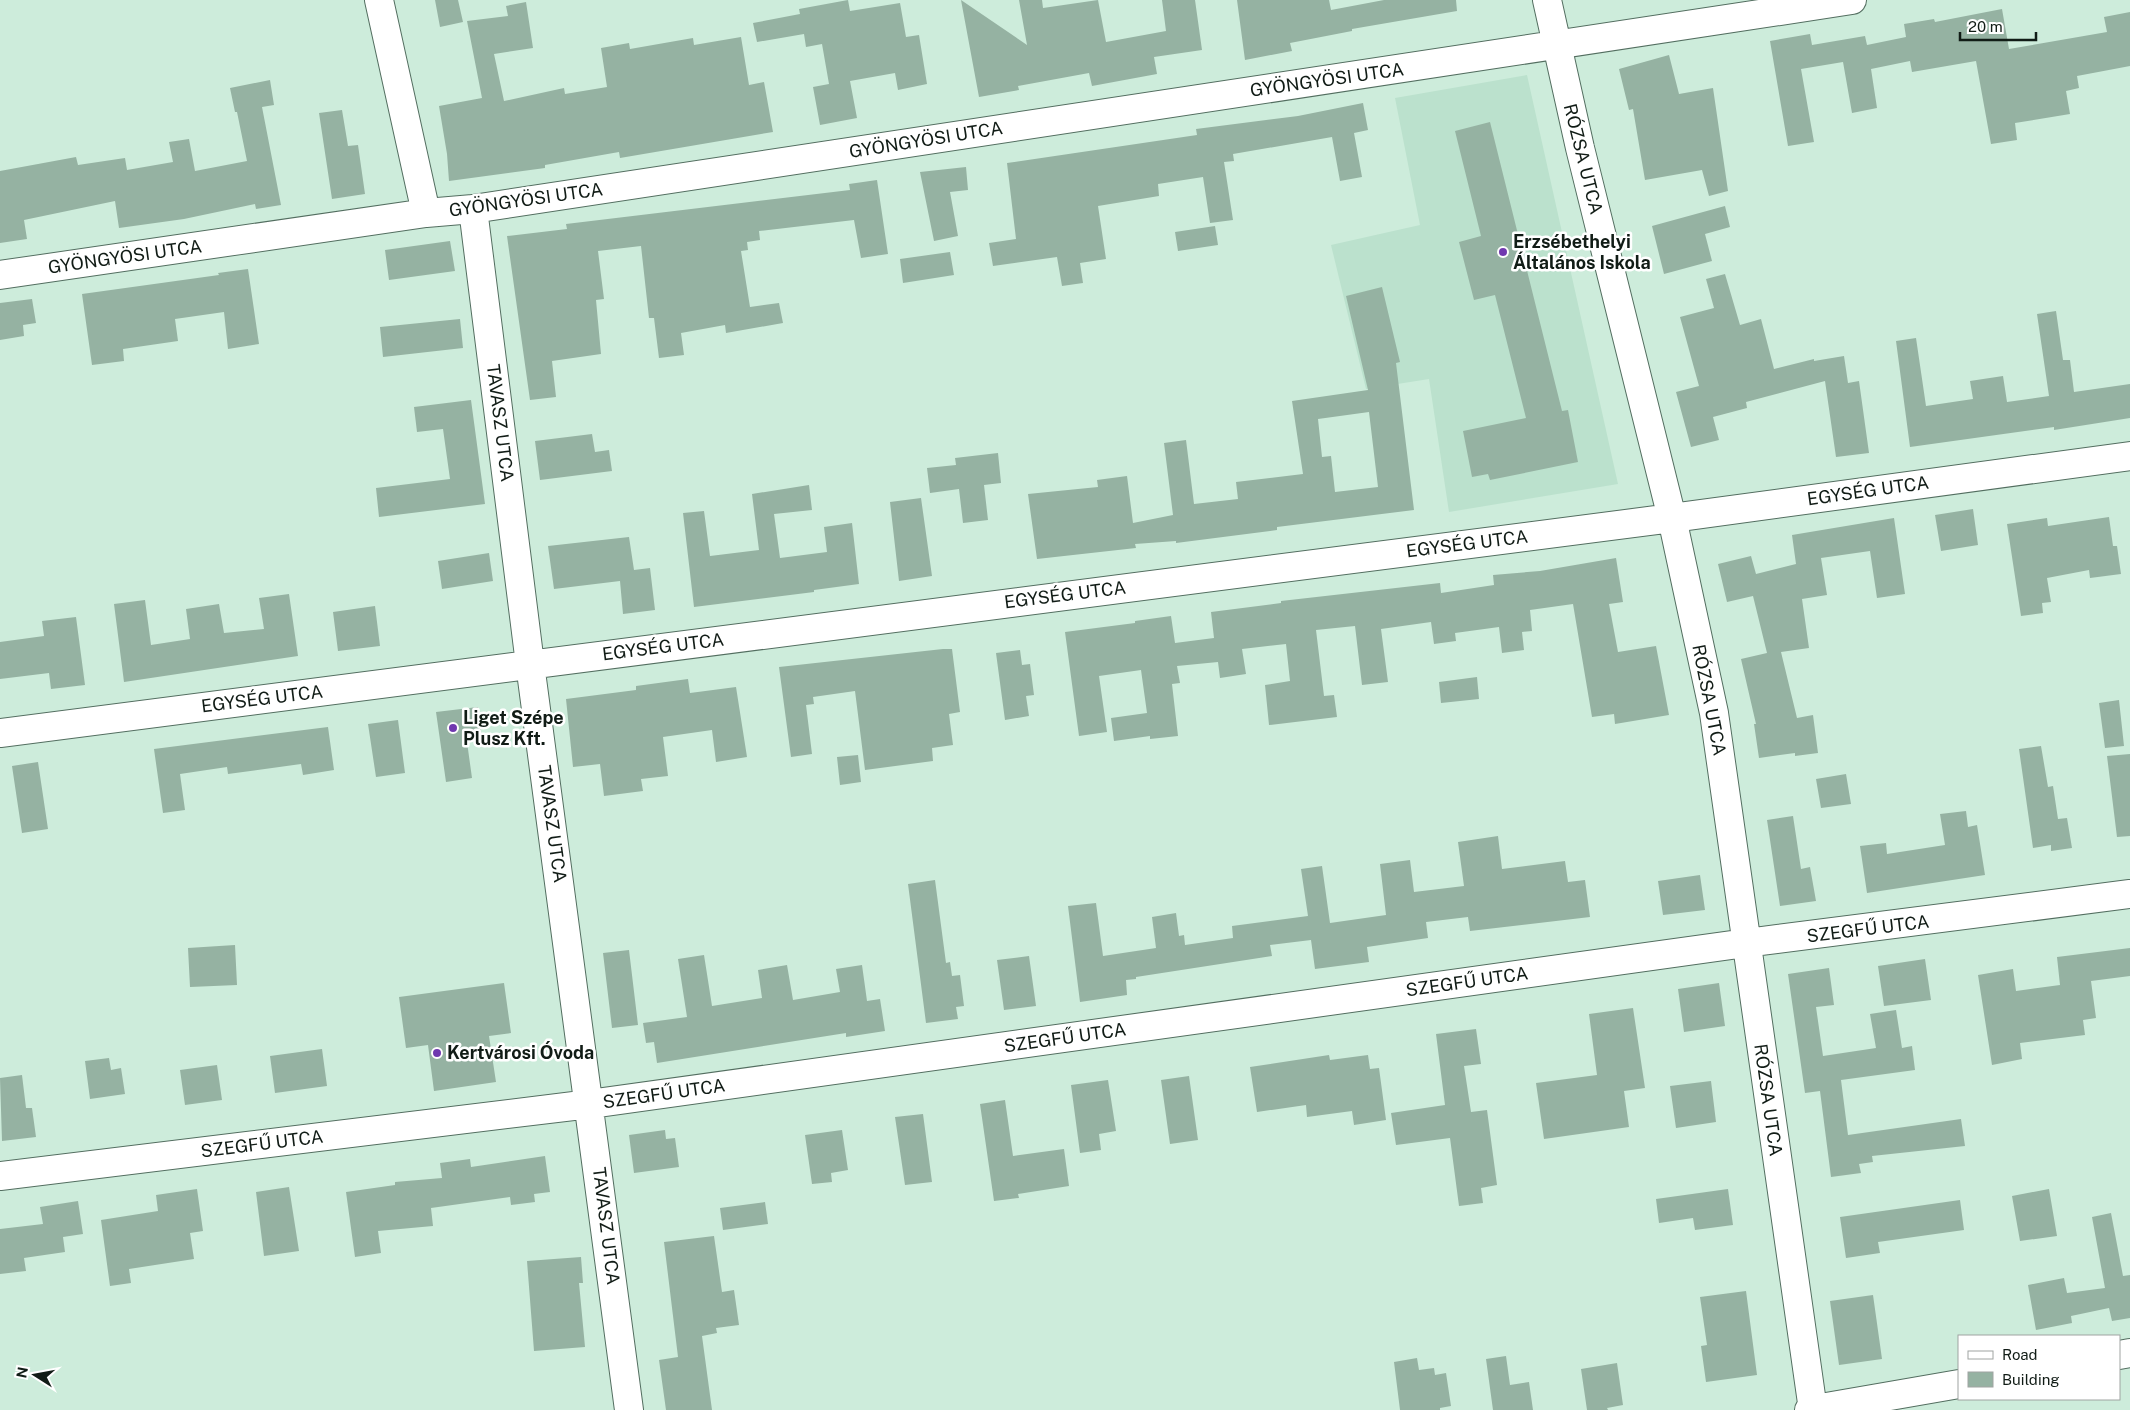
<svg xmlns="http://www.w3.org/2000/svg" width="2130" height="1410" font-family="'Public Sans',sans-serif">
  <style>
    .built { fill: #bbe1cd }
    .building { fill: #95b2a2; fill-rule: evenodd }
    .lines { fill: none; stroke-linecap: round; stroke-linejoin: round }
    .street-casing { stroke: #536e60; stroke-width: 30 }
    .street { stroke: #fff; stroke-width: 28 }
    .poi-dot { fill: #7038af; stroke: #fff; stroke-width: 2 }
    .labels { text-anchor: middle; stroke-width: 5; stroke-linejoin: round; paint-order: stroke }
    .street-label { font-size: 18px; fill: #111c16; stroke: #fff }
    .poi-label { font-size: 18px; font-weight: bold; fill: #111c16; stroke: #fff; text-anchor: start }
  </style>
  <rect width="100%" height="100%" fill="#cdecdb"/>
  <!-- built -->
  <path class="built" d="M 1527,75 L 1618,484 L 1449,512 L 1429,379 L 1366,389 L 1331,245 L 1420,225 L 1395,98 Z"/>
  <!-- building -->
  <path class="building" d="M 435,0 L 458,0 L 463,22 L 440,27 Z
    M 848,0 L 850,11 L 900,3 L 906,37 L 919,35 L 927,84 L 898,90 L 895,73 L 850,81 L 857,118 L 820,125 L 813,87 L 829,84 L 822,44 L 806,47 L 804,34 L 757,42 L 753,23 L 800,14 L 799,9 Z
    M 961,0 L 1027,45 L 1019,0 L 1042,0 L 1043,8 L 1098,0 L 1106,42 L 1166,31 L 1162,0 L 1195,0 L 1202,50 L 1154,57 L 1157,74 L 1092,86 L 1089,73 L 1018,86 L 1019,90 L 979,97 Z
    M 1237,0 L 1329,0 L 1331,10 L 1384,0 L 1456,0 L 1457,11 L 1352,29 L 1352,31 L 1290,43 L 1292,51 L 1245,60 Z
    M 526,2 L 533,48 L 494,54 L 504,101 L 564,88 L 565,94 L 607,87 L 601,48 L 629,43 L 630,49 L 693,38 L 694,45 L 741,37 L 749,85 L 764,82 L 773,132 L 620,158 L 619,152 L 545,165 L 545,168 L 449,181 L 447,154 L 439,106 L 482,98 L 467,21 L 508,16 L 506,6 Z
    M 2002,9 L 2009,49 L 2107,32 L 2104,17 L 2130,12 L 2130,66 L 2077,76 L 2079,88 L 2066,91 L 2070,114 L 2015,123 L 2017,140 L 1991,144 L 1976,61 L 1912,72 L 1910,61 L 1871,69 L 1877,108 L 1852,113 L 1843,62 L 1801,69 L 1814,142 L 1788,146 L 1770,41 L 1810,34 L 1812,45 L 1865,36 L 1867,45 L 1906,37 L 1904,24 L 1934,19 L 1935,22 Z
    M 1669,55 L 1679,94 L 1713,88 L 1728,191 L 1709,196 L 1702,170 L 1645,180 L 1633,109 L 1629,110 L 1619,69 Z
    M 270,80 L 274,105 L 262,107 L 281,205 L 256,209 L 255,204 L 184,219 L 119,228 L 115,201 L 24,220 L 27,239 L 0,243 L 0,171 L 76,157 L 78,165 L 125,158 L 127,170 L 173,162 L 169,142 L 189,139 L 195,171 L 247,161 L 237,112 L 235,112 L 230,88 Z
    M 1363,103 L 1368,130 L 1354,133 L 1362,177 L 1340,181 L 1332,137 L 1233,154 L 1234,161 L 1224,162 L 1233,220 L 1210,223 L 1203,177 L 1158,184 L 1159,196 L 1098,206 L 1106,259 L 1080,263 L 1083,283 L 1062,286 L 1057,257 L 993,266 L 989,243 L 1016,239 L 1007,163 L 1197,135 L 1196,129 L 1298,116 Z
    M 342,110 L 348,146 L 358,145 L 365,194 L 332,199 L 319,113 Z
    M 1490,122 L 1562,411 L 1568,410 L 1578,462 L 1490,480 L 1488,474 L 1472,477 L 1463,431 L 1526,418 L 1495,295 L 1474,300 L 1459,242 L 1481,236 L 1455,131 Z
    M 966,167 L 968,190 L 950,192 L 958,236 L 934,241 L 920,172 Z
    M 877,180 L 888,254 L 861,258 L 854,220 L 759,231 L 760,240 L 747,242 L 748,250 L 741,251 L 750,307 L 779,303 L 783,323 L 726,333 L 725,325 L 681,333 L 684,355 L 659,358 L 654,318 L 649,318 L 641,246 L 598,251 L 604,299 L 596,300 L 601,354 L 552,361 L 556,397 L 530,400 L 507,236 L 567,229 L 566,224 L 850,190 L 849,184 Z
    M 1725,206 L 1730,227 L 1705,234 L 1712,261 L 1664,274 L 1652,226 Z
    M 1215,226 L 1218,245 L 1178,251 L 1175,232 Z
    M 450,241 L 455,271 L 389,280 L 385,250 Z
    M 950,252 L 954,275 L 903,283 L 900,259 Z
    M 248,269 L 259,344 L 228,349 L 224,312 L 175,319 L 178,341 L 123,349 L 124,361 L 92,365 L 82,294 L 219,275 L 218,273 Z
    M 1725,274 L 1740,325 L 1761,319 L 1774,369 L 1814,359 L 1814,361 L 1844,356 L 1848,383 L 1859,381 L 1869,453 L 1836,457 L 1825,381 L 1746,402 L 1747,408 L 1713,417 L 1719,440 L 1691,447 L 1676,392 L 1699,386 L 1680,317 L 1714,308 L 1706,279 Z
    M 1382,287 L 1400,362 L 1396,363 L 1414,510 L 1277,527 L 1277,530 L 1176,543 L 1176,541 L 1135,544 L 1136,548 L 1037,559 L 1028,494 L 1098,487 L 1097,480 L 1127,476 L 1133,523 L 1173,515 L 1164,443 L 1186,440 L 1194,504 L 1238,499 L 1236,482 L 1303,474 L 1292,401 L 1368,390 L 1346,296 ZM 1369,412 L 1378,487 L 1335,492 L 1331,456 L 1322,457 L 1318,419 Z
    M 32,299 L 36,323 L 23,325 L 24,336 L 0,340 L 0,303 Z
    M 2056,311 L 2063,360 L 2070,360 L 2074,392 L 2130,384 L 2130,418 L 2054,430 L 2054,427 L 1910,447 L 1896,341 L 1916,338 L 1926,406 L 1973,399 L 1970,381 L 2003,376 L 2007,402 L 2049,396 L 2037,314 Z
    M 460,319 L 463,348 L 383,357 L 380,327 Z
    M 471,400 L 485,504 L 379,517 L 376,488 L 450,479 L 443,429 L 417,432 L 414,407 Z
    M 592,434 L 595,452 L 609,450 L 612,471 L 540,480 L 535,441 Z
    M 998,453 L 1001,483 L 984,485 L 988,520 L 963,523 L 959,489 L 930,493 L 927,468 L 956,465 L 955,458 Z
    M 809,485 L 812,510 L 774,514 L 780,558 L 827,552 L 824,527 L 852,523 L 859,584 L 814,590 L 814,592 L 694,607 L 683,513 L 704,511 L 710,556 L 759,550 L 752,494 Z
    M 921,498 L 932,576 L 899,581 L 890,502 Z
    M 1973,509 L 1978,545 L 1941,551 L 1935,515 Z
    M 2109,517 L 2113,546 L 2117,546 L 2121,574 L 2090,578 L 2089,570 L 2047,578 L 2051,602 L 2042,603 L 2043,613 L 2021,616 L 2007,524 L 2047,518 L 2048,526 Z
    M 1894,518 L 1905,594 L 1877,598 L 1870,551 L 1821,558 L 1827,595 L 1802,599 L 1809,648 L 1781,652 L 1797,718 L 1813,715 L 1818,753 L 1795,756 L 1795,753 L 1759,758 L 1754,724 L 1756,724 L 1741,659 L 1767,653 L 1753,596 L 1727,602 L 1718,564 L 1751,556 L 1756,574 L 1796,564 L 1792,535 Z
    M 629,537 L 634,570 L 650,568 L 655,610 L 623,614 L 620,581 L 554,589 L 548,546 Z
    M 489,553 L 493,581 L 442,589 L 438,561 Z
    M 1616,558 L 1623,602 L 1609,604 L 1618,652 L 1656,646 L 1669,715 L 1615,724 L 1614,714 L 1592,717 L 1573,604 L 1530,610 L 1532,631 L 1522,632 L 1524,650 L 1502,653 L 1499,627 L 1455,633 L 1456,641 L 1434,644 L 1431,622 L 1381,629 L 1388,682 L 1362,685 L 1355,626 L 1316,630 L 1324,696 L 1334,695 L 1337,717 L 1269,725 L 1265,685 L 1290,681 L 1286,644 L 1242,649 L 1246,674 L 1220,678 L 1218,662 L 1177,666 L 1180,683 L 1172,684 L 1178,736 L 1150,739 L 1150,736 L 1114,741 L 1111,718 L 1147,713 L 1141,670 L 1099,676 L 1107,732 L 1079,736 L 1065,632 L 1135,623 L 1135,621 L 1171,616 L 1175,643 L 1214,638 L 1211,612 L 1281,603 L 1281,601 L 1440,583 L 1441,593 L 1494,585 L 1493,575 L 1540,571 Z
    M 289,594 L 298,656 L 124,682 L 114,604 L 145,600 L 151,645 L 190,639 L 186,609 L 219,604 L 224,633 L 264,629 L 259,598 Z
    M 375,606 L 380,646 L 338,651 L 333,612 Z
    M 76,617 L 85,685 L 51,689 L 49,673 L 0,679 L 0,642 L 44,636 L 42,621 Z
    M 943,649 L 952,649 L 960,712 L 949,714 L 953,745 L 932,748 L 933,761 L 865,770 L 855,691 L 813,697 L 814,704 L 806,705 L 812,754 L 791,757 L 779,667 Z
    M 1020,650 L 1022,665 L 1030,664 L 1034,695 L 1026,696 L 1029,716 L 1005,720 L 996,653 Z
    M 1477,677 L 1479,699 L 1441,703 L 1439,682 Z
    M 688,679 L 690,693 L 736,687 L 747,757 L 716,762 L 712,730 L 663,737 L 668,776 L 641,779 L 643,791 L 604,796 L 600,764 L 573,767 L 566,699 L 636,690 L 636,686 Z
    M 2119,700 L 2124,746 L 2105,748 L 2099,703 Z
    M 478,707 L 482,740 L 467,742 L 472,778 L 446,782 L 436,712 Z
    M 398,720 L 405,773 L 376,777 L 368,724 Z
    M 328,727 L 334,770 L 303,775 L 301,764 L 228,774 L 227,767 L 180,774 L 185,810 L 163,813 L 154,749 Z
    M 2041,746 L 2048,787 L 2053,786 L 2058,819 L 2067,818 L 2072,848 L 2051,851 L 2051,845 L 2033,848 L 2019,749 Z
    M 2130,754 L 2130,836 L 2117,837 L 2107,756 Z
    M 858,755 L 861,782 L 840,785 L 837,757 Z
    M 38,762 L 48,829 L 22,833 L 12,766 Z
    M 1846,774 L 1851,804 L 1821,808 L 1816,779 Z
    M 1966,811 L 1968,827 L 1977,825 L 1985,875 L 1867,893 L 1860,846 L 1886,843 L 1887,854 L 1945,845 L 1940,814 Z
    M 1793,816 L 1801,869 L 1810,867 L 1816,901 L 1780,906 L 1767,820 Z
    M 1498,836 L 1502,869 L 1565,861 L 1568,882 L 1585,880 L 1590,917 L 1470,931 L 1468,917 L 1426,922 L 1428,938 L 1367,947 L 1369,962 L 1315,969 L 1311,940 L 1270,945 L 1272,956 L 1136,977 L 1136,979 L 1126,980 L 1127,995 L 1080,1002 L 1068,906 L 1096,903 L 1103,956 L 1156,948 L 1152,917 L 1176,913 L 1179,936 L 1184,935 L 1185,945 L 1233,938 L 1232,926 L 1308,916 L 1301,869 L 1322,866 L 1330,923 L 1386,915 L 1380,864 L 1410,860 L 1414,892 L 1464,886 L 1458,842 Z
    M 1700,875 L 1705,910 L 1663,915 L 1658,881 Z
    M 935,880 L 946,963 L 950,962 L 952,976 L 960,975 L 964,1006 L 956,1007 L 958,1019 L 926,1023 L 908,884 Z
    M 235,945 L 237,985 L 190,987 L 188,948 Z
    M 2130,948 L 2130,976 L 2091,981 L 2096,1018 L 2083,1020 L 2085,1035 L 2020,1043 L 2022,1059 L 1992,1065 L 1978,975 L 2013,969 L 2016,991 L 2060,985 L 2057,957 Z
    M 629,950 L 638,1025 L 612,1028 L 603,953 Z
    M 704,955 L 712,1006 L 762,998 L 758,970 L 787,965 L 793,1000 L 840,992 L 836,969 L 862,965 L 867,1001 L 880,999 L 885,1031 L 846,1037 L 846,1033 L 657,1063 L 654,1042 L 646,1043 L 643,1023 L 687,1017 L 678,959 Z
    M 1029,956 L 1036,1006 L 1004,1010 L 997,960 Z
    M 1925,959 L 1931,1000 L 1884,1006 L 1878,966 Z
    M 1829,968 L 1834,1005 L 1816,1007 L 1823,1056 L 1876,1048 L 1870,1014 L 1896,1010 L 1902,1048 L 1912,1046 L 1915,1070 L 1841,1080 L 1848,1135 L 1961,1119 L 1965,1146 L 1872,1156 L 1873,1162 L 1859,1164 L 1861,1173 L 1831,1177 L 1820,1091 L 1805,1093 L 1788,974 Z
    M 504,983 L 511,1033 L 489,1036 L 496,1082 L 434,1091 L 428,1045 L 406,1048 L 399,997 Z
    M 1719,983 L 1725,1026 L 1684,1032 L 1678,989 Z
    M 1633,1008 L 1645,1088 L 1624,1091 L 1629,1127 L 1544,1139 L 1536,1083 L 1597,1075 L 1589,1014 Z
    M 1476,1029 L 1481,1064 L 1464,1066 L 1471,1112 L 1487,1110 L 1497,1185 L 1481,1188 L 1483,1203 L 1459,1206 L 1450,1138 L 1396,1145 L 1391,1113 L 1445,1105 L 1436,1034 Z
    M 322,1049 L 327,1086 L 275,1093 L 270,1056 Z
    M 1329,1055 L 1330,1060 L 1368,1055 L 1370,1069 L 1379,1068 L 1386,1120 L 1354,1125 L 1352,1111 L 1307,1117 L 1306,1105 L 1257,1112 L 1250,1067 Z
    M 109,1058 L 111,1070 L 121,1068 L 125,1094 L 90,1099 L 85,1061 Z
    M 217,1065 L 222,1100 L 185,1105 L 180,1070 Z
    M 22,1075 L 26,1108 L 32,1108 L 36,1137 L 2,1141 L 0,1078 Z
    M 1189,1076 L 1198,1140 L 1170,1144 L 1161,1080 Z
    M 1108,1080 L 1116,1131 L 1099,1134 L 1101,1150 L 1080,1153 L 1071,1085 Z
    M 1711,1081 L 1716,1122 L 1676,1128 L 1670,1086 Z
    M 1005,1100 L 1013,1156 L 1064,1149 L 1069,1186 L 1018,1194 L 1019,1198 L 994,1201 L 980,1104 Z
    M 923,1114 L 932,1182 L 905,1185 L 895,1117 Z
    M 665,1130 L 666,1139 L 675,1138 L 679,1167 L 634,1173 L 629,1135 Z
    M 842,1130 L 848,1170 L 831,1173 L 832,1182 L 812,1184 L 805,1135 Z
    M 545,1156 L 550,1192 L 534,1194 L 535,1202 L 511,1205 L 510,1197 L 431,1208 L 433,1226 L 378,1231 L 381,1253 L 355,1257 L 346,1192 L 395,1185 L 395,1182 L 442,1178 L 440,1163 L 470,1159 L 471,1167 Z
    M 289,1187 L 299,1251 L 264,1256 L 256,1192 Z
    M 197,1189 L 203,1231 L 190,1233 L 194,1259 L 129,1269 L 131,1283 L 110,1286 L 101,1220 L 158,1211 L 156,1195 Z
    M 1728,1189 L 1733,1225 L 1695,1230 L 1693,1218 L 1659,1223 L 1656,1199 Z
    M 2049,1189 L 2057,1236 L 2020,1241 L 2012,1196 Z
    M 1960,1200 L 1964,1230 L 1878,1242 L 1880,1253 L 1846,1258 L 1840,1217 Z
    M 78,1201 L 83,1234 L 63,1237 L 65,1252 L 24,1258 L 26,1271 L 0,1274 L 0,1229 L 43,1224 L 40,1207 Z
    M 765,1202 L 768,1224 L 723,1230 L 720,1208 Z
    M 2111,1213 L 2123,1276 L 2130,1275 L 2130,1318 L 2112,1321 L 2109,1308 L 2071,1316 L 2072,1323 L 2036,1330 L 2028,1285 L 2064,1278 L 2067,1293 L 2105,1288 L 2092,1217 Z
    M 714,1236 L 722,1292 L 734,1290 L 739,1325 L 716,1328 L 717,1333 L 702,1336 L 712,1410 L 666,1410 L 659,1360 L 678,1357 L 664,1242 Z
    M 581,1257 L 583,1283 L 579,1283 L 585,1347 L 534,1351 L 527,1261 Z
    M 1746,1291 L 1757,1375 L 1706,1382 L 1701,1346 L 1707,1345 L 1700,1297 Z
    M 1873,1295 L 1882,1359 L 1839,1365 L 1830,1301 Z
    M 1506,1356 L 1510,1385 L 1529,1382 L 1533,1410 L 1493,1410 L 1486,1359 Z
    M 1417,1358 L 1419,1370 L 1434,1368 L 1435,1375 L 1446,1373 L 1451,1406 L 1440,1408 L 1440,1410 L 1400,1410 L 1394,1362 Z
    M 1617,1363 L 1623,1405 L 1607,1408 L 1608,1410 L 1587,1410 L 1581,1369 Z"/>
  <g class="lines">
    <defs>
      <path id="street" d="M 379,0 L 426,213
        M 1547,0 L 1580,148 L 1672,518 L 1714,713 L 1813,1410
        M 473,209 L 530,664 L 629,1410
        M 0,275 L 426,213 L 473,209 L 1852,0
        M 0,733 L 1672,518 L 2130,456
        M 0,1176 L 590,1104 L 1746,943 L 2130,894
        M 2119,1355 L 2130,1353
        M 1809,1410 L 1959,1384"/>
    </defs>
    <!-- street casing -->
    <use href="#street" class="street-casing"/>
    <!-- street -->
    <use href="#street" class="street"/>
  </g>
  <!-- markers -->
  <g class="poi-dot">
    <circle cx="1503" cy="252" r="5"/>
    <circle cx="453" cy="728" r="5"/>
    <circle cx="437" cy="1053" r="5"/>
  </g>
  <g class="labels">
    <!-- street labels -->
    <g class="street-label">
      <text transform="translate(1327 80) rotate(-8)" y="6">GYÖNGYÖSI UTCA</text>
      <text transform="translate(926 140) rotate(-9)" y="6">GYÖNGYÖSI UTCA</text>
      <text transform="translate(1583 159) rotate(76)" y="6">RÓZSA UTCA</text>
      <text transform="translate(526 200) rotate(-8)" y="6">GYÖNGYÖSI UTCA</text>
      <text transform="translate(125 257) rotate(-8)" y="6">GYÖNGYÖSI UTCA</text>
      <text transform="translate(500 423) rotate(83)" y="6">TAVASZ UTCA</text>
      <text transform="translate(1868 491) rotate(-8)" y="6">EGYSÉG UTCA</text>
      <text transform="translate(1467 544) rotate(-7)" y="6">EGYSÉG UTCA</text>
      <text transform="translate(1065 595) rotate(-7)" y="6">EGYSÉG UTCA</text>
      <text transform="translate(663 647) rotate(-7)" y="6">EGYSÉG UTCA</text>
      <text transform="translate(262 699) rotate(-7)" y="6">EGYSÉG UTCA</text>
      <text transform="translate(1709 700) rotate(79)" y="6">RÓZSA UTCA</text>
      <text transform="translate(552 824) rotate(82)" y="6">TAVASZ UTCA</text>
      <text transform="translate(1868 929) rotate(-7)" y="6">SZEGFŰ UTCA</text>
      <text transform="translate(1467 982) rotate(-8)" y="6">SZEGFŰ UTCA</text>
      <text transform="translate(1065 1038) rotate(-8)" y="6">SZEGFŰ UTCA</text>
      <text transform="translate(664 1094) rotate(-8)" y="6">SZEGFŰ UTCA</text>
      <text transform="translate(1768 1100) rotate(82)" y="6">RÓZSA UTCA</text>
      <text transform="translate(262 1144) rotate(-7)" y="6">SZEGFŰ UTCA</text>
      <text transform="translate(606 1226) rotate(83)" y="6">TAVASZ UTCA</text>
    </g>
    <!-- poi labels -->
    <g class="poi-label">
      <text x="1513" y="248">Erzsébethelyi<tspan x="1513" dy="21">Általános Iskola</tspan></text>
      <text x="463" y="724">Liget Szépe<tspan x="463" dy="21">Plusz Kft.</tspan></text>
      <text x="447" y="1059">Kertvárosi Óvoda</text>
    </g>
  </g>
  <!-- legend -->
  <rect x="1958" y="1335" width="162" height="65" fill="#ffffff" stroke="#a0a4a2"/>
  <rect x="1968" y="1351" width="25" height="8" fill="#ffffff" stroke="#a0a4a2"/>
  <text x="2002" y="1360" font-size="15" fill="#111c16">Road</text>
  <rect x="1968" y="1372" width="25" height="15" fill="#95b2a2" stroke="#a0a4a2"/>
  <text x="2002" y="1385" font-size="15" fill="#111c16">Building</text>
  <!-- north arrow -->
  <g transform="translate(35 1375) rotate(281)" stroke="#ffffff" stroke-width="4" paint-order="stroke">
  <path d="M0-4L9 19L0 12L-9 19Z" fill="#111c16"/>
  <text y="-8" font-size="14" font-weight="bold" text-anchor="middle" fill="#111c16">N</text>
  </g>
  <!-- scale -->
  <path d="M1960 32v8h76v-8" fill="none" stroke="#111c16" stroke-width="2.5"/>
  <text x="1968" y="32" font-size="15" fill="#111c16" stroke="#ffffff" stroke-width="4" paint-order="stroke">20 m</text>
</svg>
